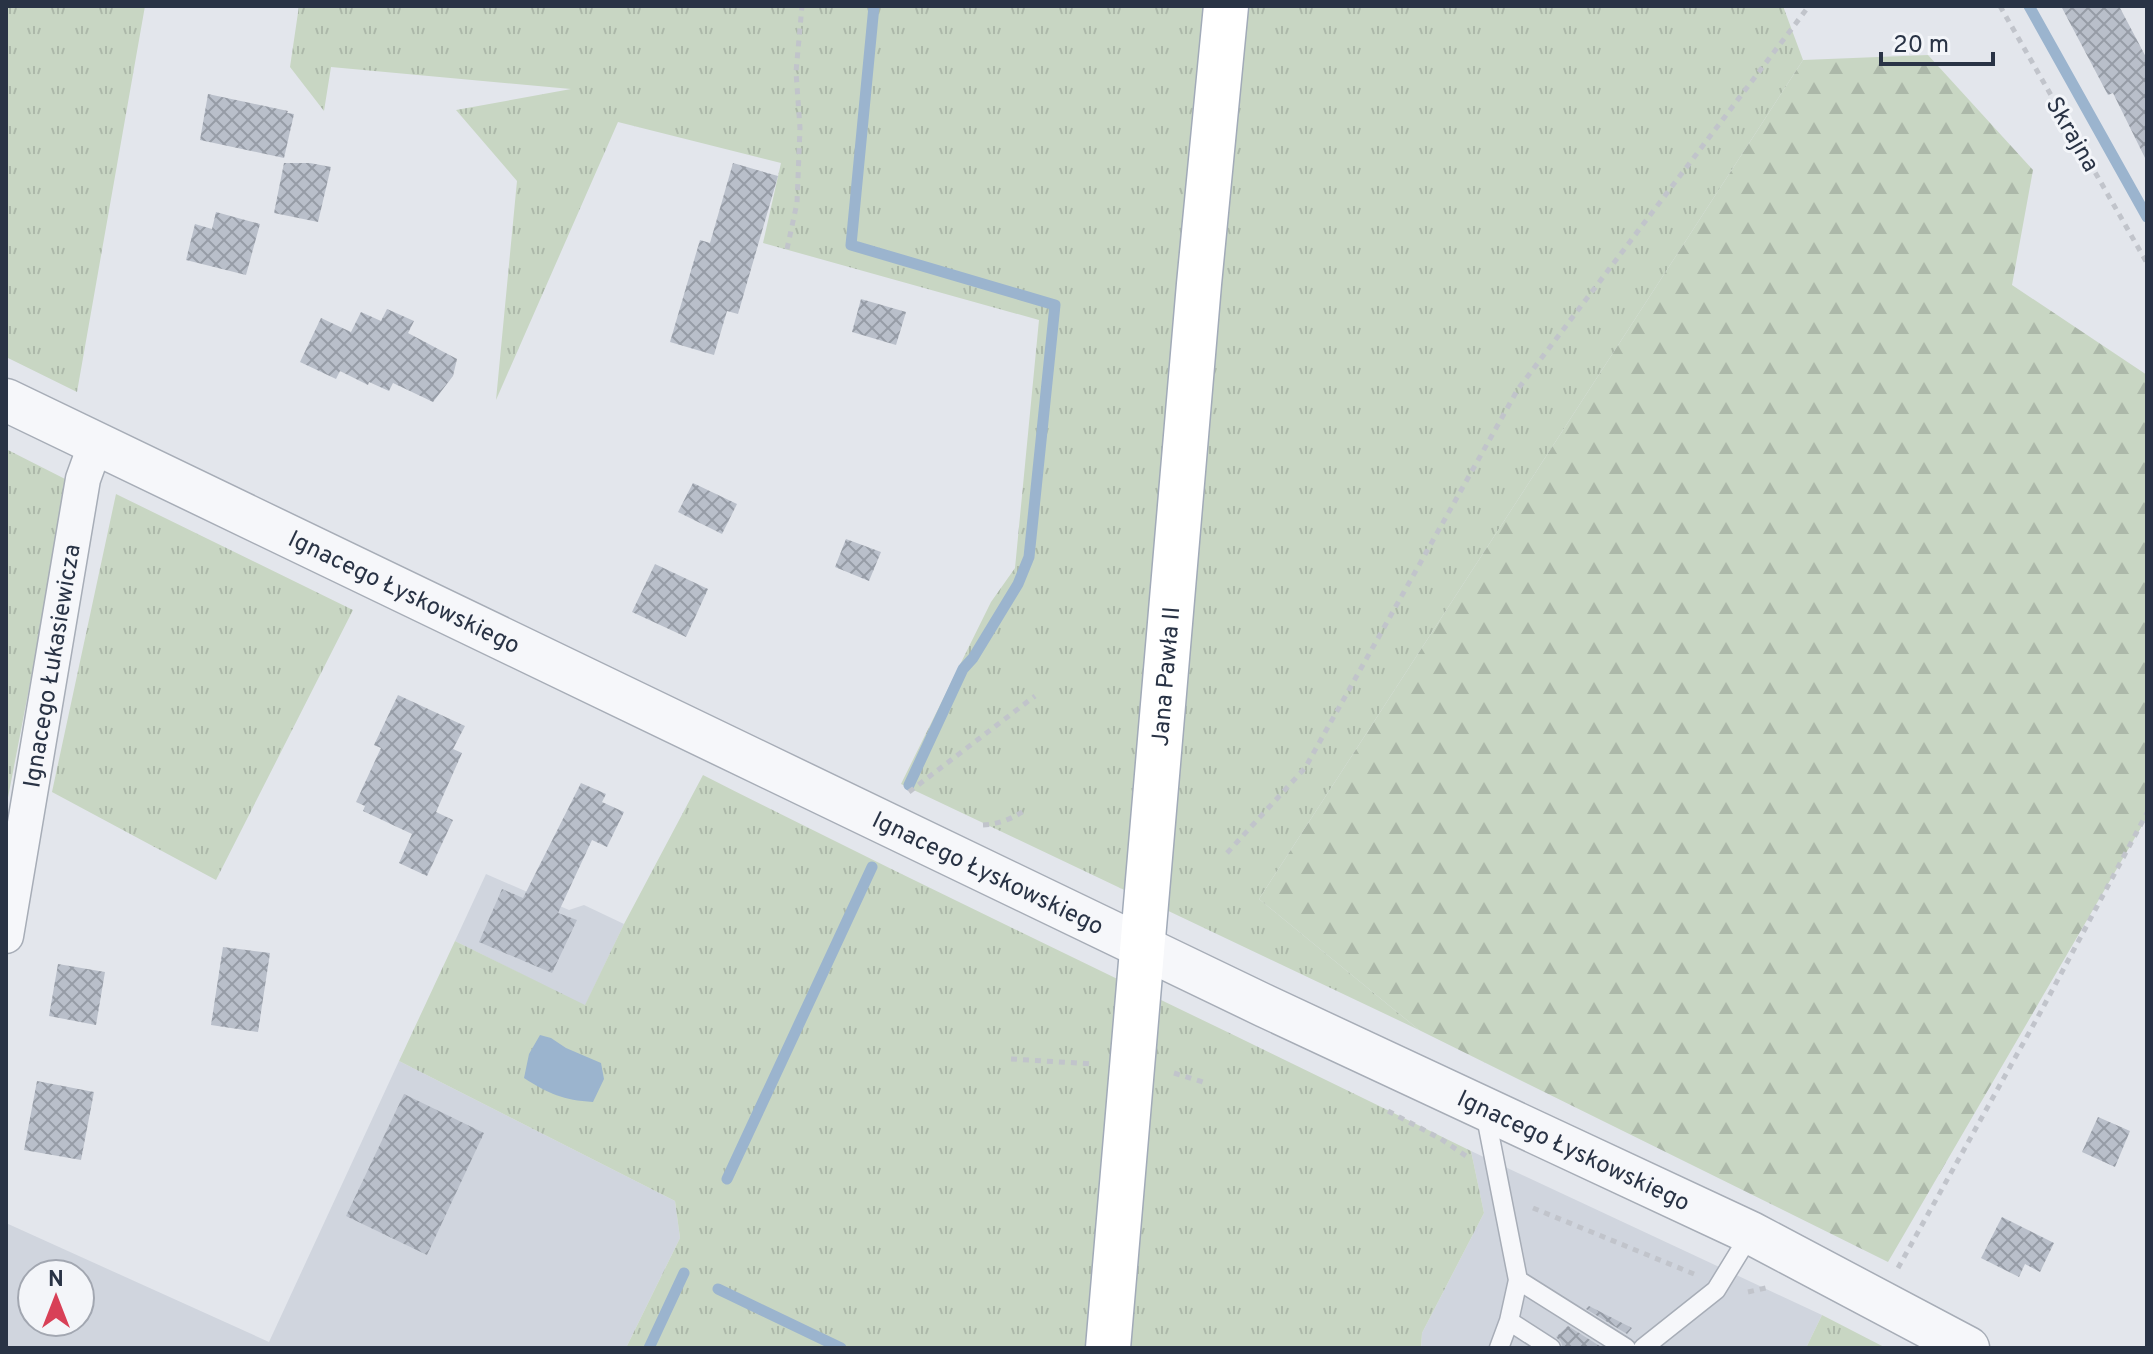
<svg xmlns="http://www.w3.org/2000/svg" width="2153" height="1354" font-family="Overpass,sans-serif">
  <style>
    .built { fill: #d0d5de; fill-rule: evenodd }
    .grass { fill: url(#grass-tufts) }
    .forest { fill: url(#forest-firs) }
    .water { fill: #9bb4ce }
    .lines { fill: none; stroke-linecap: round; stroke-linejoin: round }
    .stream { stroke: #9bb4ce; stroke-width: 11 }
    .building { fill: url(#building-cross-hatch) }
    .service-casing { stroke: #a7adb7; stroke-width: 21 }
    .minor-casing { stroke: #a7adb7; stroke-width: 37 }
    .tertiary-casing { stroke: #a7adb7; stroke-width: 45 }
    .primary-casing { stroke: #a1aab8; stroke-width: 47 }
    .path { stroke: #c1c4cb; stroke-width: 5; stroke-dasharray: 6 6; stroke-linecap: butt }
    .service { stroke: #f6f7fa; stroke-width: 18 }
    .minor { stroke: #f6f7fa; stroke-width: 34 }
    .tertiary { stroke: #f6f7fa; stroke-width: 42 }
    .primary { stroke: #fff; stroke-width: 44 }
    .labels { text-anchor: middle; stroke-width: 6; stroke-linejoin: round; paint-order: stroke }
    .street-label { font-size: 24px; fill: #293345; stroke: #f3f5f9 }
  </style>
  <defs>
    <pattern id="grass-tufts" width="24" height="20" patternUnits="userSpaceOnUse" patternTransform="scale(2)"><rect width="24" height="20" fill="#c8d6c3"/><path d="M3 7l-1-3M5 7V3M7 7l1-3M15 17l-1-3M17 17v-4M19 17l1-3" fill="none" stroke="#acb8a9"/></pattern>
    <pattern id="forest-firs" width="22" height="20" patternUnits="userSpaceOnUse" patternTransform="scale(2)"><rect width="22" height="20" fill="#c8d6c3"/><path d="M5 1l3.5 6h-7zM16 11l3.5 6h-7z" fill="#acb8a9"/></pattern>
    <pattern id="building-cross-hatch" width="8" height="8" patternUnits="userSpaceOnUse" patternTransform="scale(2)"><rect width="8" height="8" fill="#b9bfca"/><path d="M0 0l8 8M0 8l8-8" fill="none" stroke="#969ca6"/></pattern>
  </defs>
  <rect width="100%" height="100%" fill="#e3e6ec"/>
  <!-- built -->
  <path class="built" d="M 486,874 L 569,910 L 584,905 L 624,924 L 585,1006 L 455,941 Z
    M 399,1061 L 675,1201 L 680,1238 L 626,1348 L 6,1348 L 6,1223 L 269,1342 ZM 32,1274 L 80,1274 L 80,1322 L 32,1322 Z
    M 1471,1151 L 1822,1315 L 1806,1348 L 1421,1348 L 1422,1333 L 1484,1213 Z"/>
  <!-- grass -->
  <path class="grass" d="M 6,6 L 145,6 L 77,392 L 6,357 Z
    M 299,6 L 1783,6 L 1803,60 L 1259,899 L 1419,1030 L 901,784 L 991,602 L 1015,568 L 1039,320 L 763,243 L 781,163 L 618,122 L 496,400 L 517,181 L 456,110 L 571,89 L 331,67 L 324,111 L 290,67 Z
    M 6,449 L 69,481 L 6,808 Z
    M 116,494 L 353,610 L 216,880 L 52,792 Z
    M 703,775 C 958,904 1216,1025 1471,1151 L 1484,1213 L 1422,1333 L 1421,1348 L 626,1348 L 680,1238 L 675,1201 L 399,1061 L 455,941 L 585,1005 L 624,924 Z
    M 1822,1315 L 1886,1348 L 1806,1348 Z"/>
  <!-- forest -->
  <path class="forest" d="M 1928,55 L 2033,170 L 2012,285 L 2147,375 L 2147,817 L 1888,1262 L 1419,1030 L 1259,899 L 1803,60 Z"/>
  <!-- water -->
  <path class="water" d="M 540,1035 L 551,1038 L 566,1048 L 601,1063 L 604,1079 L 593,1102 C 563,1100 549,1094 524,1078 L 529,1054 Z"/>
  <g class="lines">
    <!-- stream -->
    <path class="stream" d="M 874,6 L 851,245 L 1055,305 L 1029,557 L 1018,584 L 973,658 L 963,669 L 909,785
      M 2029,6 L 2147,217
      M 727,1179 L 872,867
      M 718,1289 L 841,1348
      M 649,1348 L 684,1273"/>
  </g>
  <!-- building -->
  <path class="building" d="M 2061,6 L 2119,6 L 2147,59 L 2147,162 L 2113,93 L 2108,95 Z
    M 208,94 L 288,111 L 287,113 L 294,114 L 284,158 L 200,140 Z
    M 284,163 L 310,163 L 331,167 L 318,222 L 274,213 Z
    M 733,163 L 778,176 L 738,314 L 727,311 L 714,355 L 670,342 L 700,240 L 710,243 Z
    M 216,212 L 260,224 L 246,275 L 186,260 L 195,224 L 212,229 Z
    M 861,299 L 906,312 L 896,345 L 852,332 Z
    M 387,309 L 414,321 L 408,333 L 457,359 L 453,376 L 433,402 L 393,383 L 389,391 L 369,382 L 368,385 L 340,371 L 336,379 L 300,362 L 321,318 L 351,332 L 361,312 L 381,321 Z
    M 693,483 L 737,504 L 722,534 L 678,512 Z
    M 846,539 L 881,552 L 869,581 L 835,567 Z
    M 655,564 L 708,589 L 686,637 L 632,612 Z
    M 398,695 L 465,726 L 453,749 L 462,753 L 436,812 L 453,820 L 427,876 L 399,863 L 412,834 L 363,811 L 365,806 L 356,802 L 381,748 L 374,745 Z
    M 581,783 L 606,794 L 602,802 L 624,812 L 607,847 L 592,840 L 558,913 L 577,920 L 552,973 L 479,942 L 502,889 L 523,898 Z
    M 223,947 L 270,953 L 258,1032 L 211,1025 Z
    M 58,964 L 105,972 L 96,1025 L 49,1016 Z
    M 37,1081 L 94,1092 L 81,1160 L 24,1150 Z
    M 404,1094 L 484,1133 L 427,1255 L 346,1216 Z
    M 2098,1117 L 2130,1131 L 2115,1167 L 2082,1152 Z
    M 2002,1217 L 2054,1243 L 2040,1272 L 2025,1264 L 2019,1277 L 1981,1258 Z
    M 1589,1306 L 1632,1328 L 1627,1334 L 1586,1309 Z
    M 1568,1326 L 1603,1348 L 1563,1348 L 1561,1342 L 1556,1337 Z"/>
  <g class="lines">
    <defs>
      <path id="service" d="M 1485,1112 L 1518,1280 L 1626,1348
        M 1518,1280 L 1509,1321 L 1551,1348
        M 1499,1348 L 1509,1321
        M 1643,1348 L 1716,1290 L 1751,1233"/>
      <g id="minor">
        <path id="s1" d="M 6,936 L 83,479 L 96,443"/>
      </g>
      <g id="tertiary">
        <path id="s2" d="M 6,400 L 1265,1006 L 1751,1233 L 1968,1348"/>
      </g>
      <g id="primary">
        <path id="s3" d="M 1108,1348 L 1199,284 L 1226,6"/>
      </g>
    </defs>
    <!-- service casing -->
    <use href="#service" class="service-casing"/>
    <!-- minor casing -->
    <use href="#minor" class="minor-casing"/>
    <!-- tertiary casing -->
    <use href="#tertiary" class="tertiary-casing"/>
    <!-- primary casing -->
    <use href="#primary" class="primary-casing"/>
    <!-- path -->
    <path class="path" d="M 2000,6 L 2147,263
      M 787,249 L 797,203 L 800,128 L 796,72 L 802,6
      M 909,792 L 1035,696
      M 983,825 C 999,824 1011,819 1024,811
      M 1227,853 L 1305,768 L 1518,389 L 1809,6
      M 1011,1059 L 1094,1064
      M 1174,1073 L 1203,1082
      M 1388,1111 L 1441,1139 L 1466,1156
      M 1533,1208 L 1694,1274
      M 1898,1268 L 2040,1013 L 2147,813
      M 1748,1292 L 1770,1287"/>
    <!-- service -->
    <use href="#service" class="service"/>
    <!-- minor -->
    <use href="#minor" class="minor"/>
    <!-- tertiary -->
    <use href="#tertiary" class="tertiary"/>
    <!-- primary -->
    <use href="#primary" class="primary"/>
  </g>
  <g class="labels">
    <!-- street labels -->
    <g class="street-label">
      <text transform="translate(2073 134) rotate(60)" y="8">Skrajna</text>
      <text dy="8" stroke="none"><textPath href="#s2" startOffset="442">Ignacego Łyskowskiego</textPath></text>
      <text dy="8" stroke="none"><textPath href="#s1" startOffset="274">Ignacego Łukasiewicza</textPath></text>
      <text dy="8" stroke="none"><textPath href="#s3" startOffset="674">Jana Pawła II</textPath></text>
      <text dy="8" stroke="none"><textPath href="#s2" startOffset="1090">Ignacego Łyskowskiego</textPath></text>
      <text dy="8" stroke="none"><textPath href="#s2" startOffset="1738">Ignacego Łyskowskiego</textPath></text>
    </g>
  </g>
  <!-- border -->
  <rect width="2153" height="1354" fill="none" stroke="#293345" stroke-width="16"/>
  <!-- north arrow -->
  <g transform="translate(56 1298)"><circle r="38" fill="#f3f5f9" stroke="#a2a7b1" stroke-width="2"/>
  <path d="M0-6L14 30L0 20L-14 30Z" fill="#d84057"/>
  <text y="-12" font-size="22" font-weight="bold" text-anchor="middle" fill="#293345">N</text>
  </g>
  <!-- scale -->
  <path d="M1881 52v12h112v-12" fill="none" stroke="#293345" stroke-width="4"/>
  <text x="1893" y="52" font-size="24" fill="#293345" stroke="#f3f5f9" stroke-width="6" paint-order="stroke">20 m</text>
</svg>
